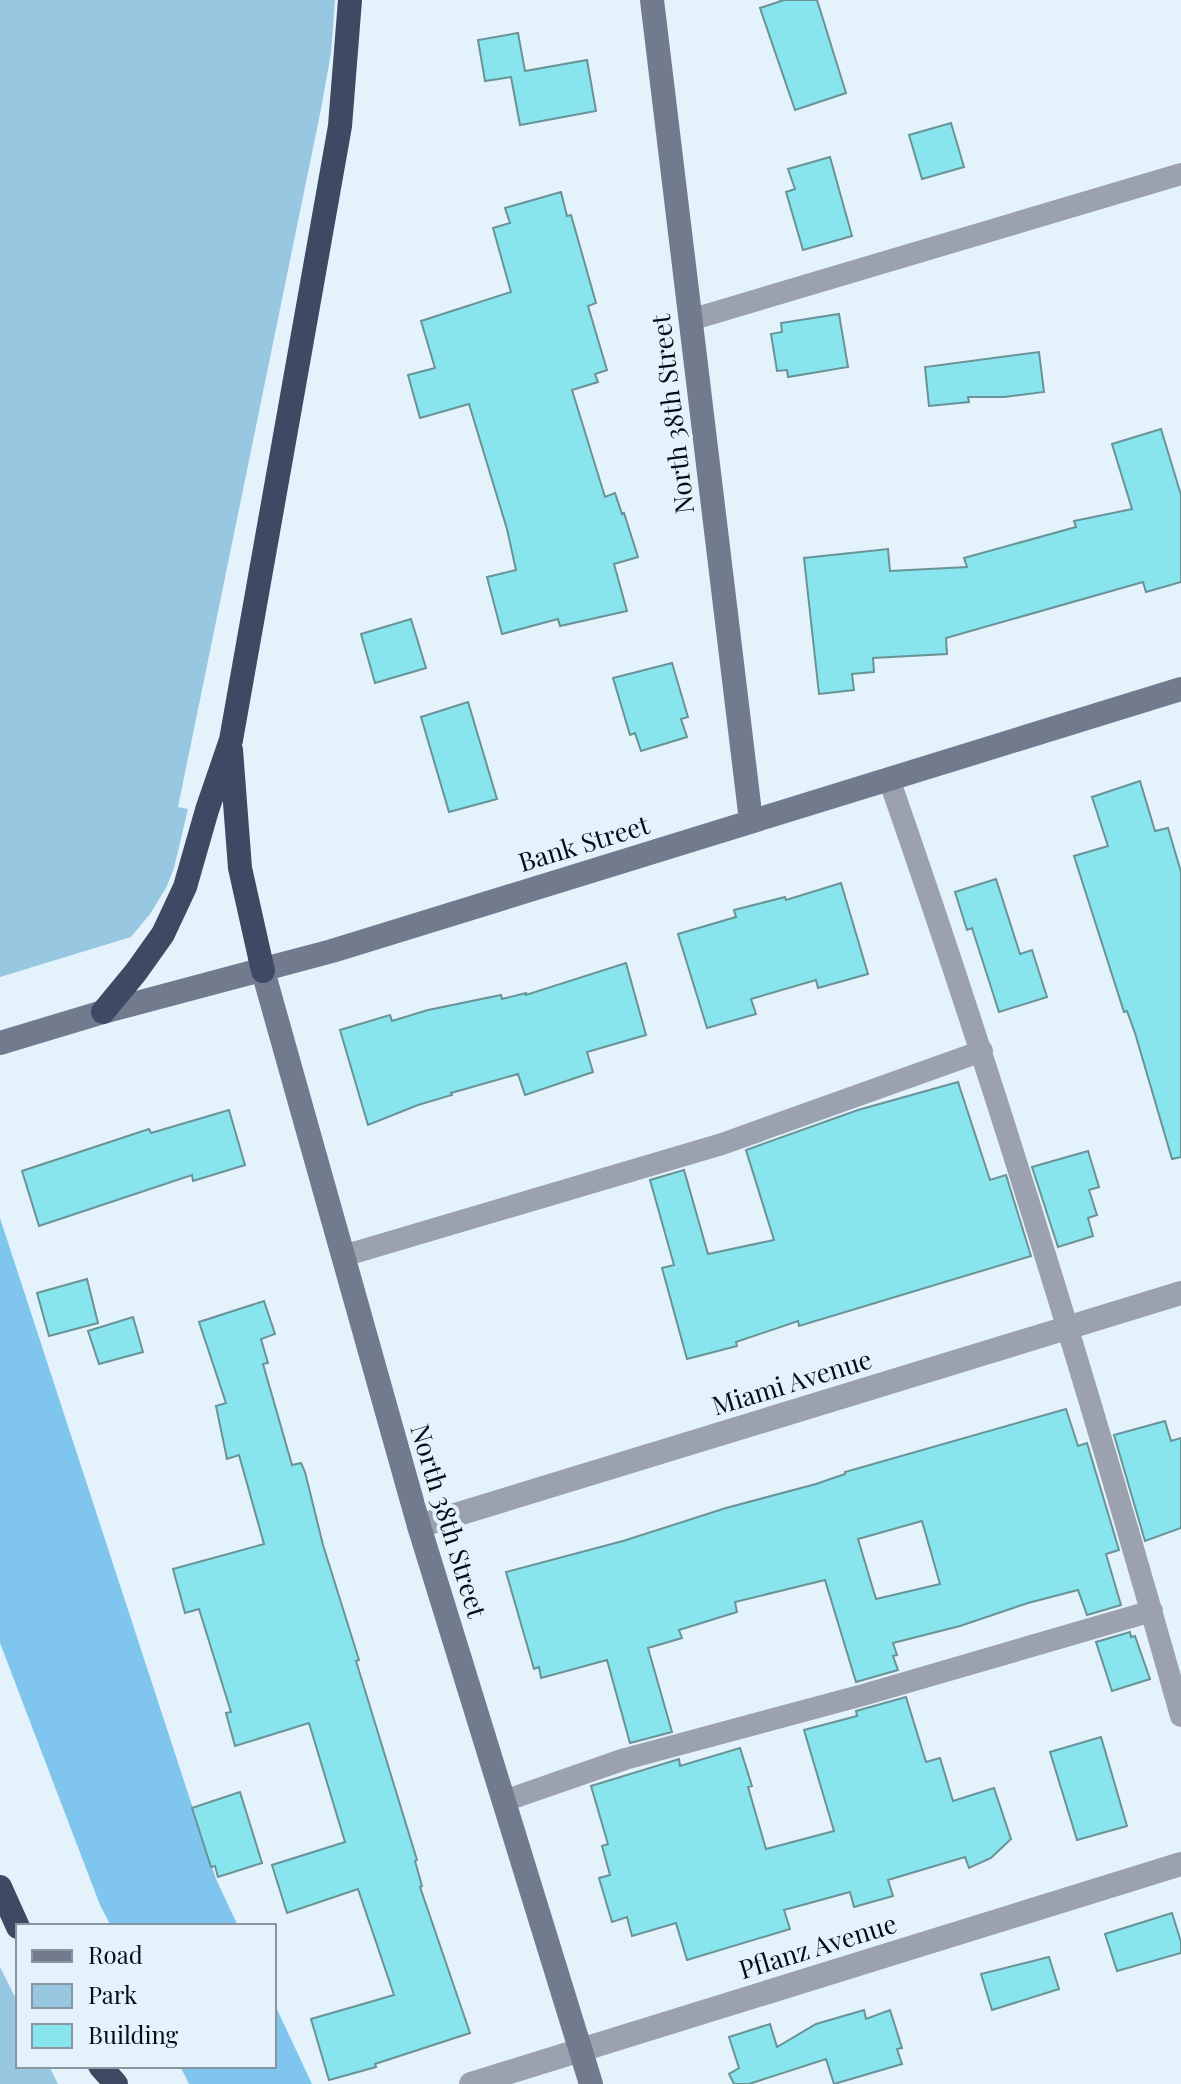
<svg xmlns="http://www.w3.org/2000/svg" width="1181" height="2084" font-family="'Playfair Display',serif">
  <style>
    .green { fill: #98c7e2 }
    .forest { fill: #80c5ed }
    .building { fill: #88e5ee; stroke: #699397; stroke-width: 2; fill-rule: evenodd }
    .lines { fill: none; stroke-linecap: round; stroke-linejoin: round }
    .lane { stroke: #9ba1ae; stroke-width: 22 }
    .street { stroke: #9ba1ae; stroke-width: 24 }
    .secondary { stroke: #727b8e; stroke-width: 24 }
    .highway { stroke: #3e4963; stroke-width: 24 }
    .labels { text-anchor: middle; stroke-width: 8; stroke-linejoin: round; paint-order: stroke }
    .street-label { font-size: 26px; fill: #030d14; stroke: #e4f2fb }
  </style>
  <rect width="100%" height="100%" fill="#e4f2fb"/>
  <!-- green -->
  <path class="green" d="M 0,0 L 335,0 L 331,53 L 321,109 L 178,807 L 188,809 L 174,868 L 166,888 L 150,914 L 131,937 L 0,977 Z
    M 0,1967 L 18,2003 L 18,2066 L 49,2066 L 58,2084 L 0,2084 Z"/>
  <!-- forest -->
  <path class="forest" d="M 0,1218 L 216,1879 L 238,1926 L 111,1926 L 100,1905 L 0,1643 Z
    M 274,2003 L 312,2084 L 189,2084 L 180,2066 L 274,2066 Z"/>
  <!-- building -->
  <path class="building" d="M 784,0 L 817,0 L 846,93 L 795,110 L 760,8 Z
    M 518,33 L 525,71 L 587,60 L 596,111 L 520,125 L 511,77 L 485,81 L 478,40 Z
    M 951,123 L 964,167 L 922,179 L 909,135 Z
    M 830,157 L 852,236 L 803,250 L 786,192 L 795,189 L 788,169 Z
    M 561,192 L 567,216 L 571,215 L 596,303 L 588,306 L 607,370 L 595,374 L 598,382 L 572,390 L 605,497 L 615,493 L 622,514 L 624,513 L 638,557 L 614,564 L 627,611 L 560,626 L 558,619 L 502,634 L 487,577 L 516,570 L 507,529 L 469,404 L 420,418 L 408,375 L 435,368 L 421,321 L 511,292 L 493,228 L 510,223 L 505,208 Z
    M 839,314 L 848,367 L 788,377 L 787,370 L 777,371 L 771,334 L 782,332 L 781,323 Z
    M 1039,352 L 1044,392 L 1004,397 L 968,397 L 969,402 L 929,406 L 925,367 Z
    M 1161,429 L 1181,495 L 1181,582 L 1146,592 L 1143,582 L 946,638 L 947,654 L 873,658 L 874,672 L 852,674 L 854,690 L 819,694 L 804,558 L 888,549 L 890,571 L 967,567 L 964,558 L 1076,527 L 1074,521 L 1132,509 L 1112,444 Z
    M 411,619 L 426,668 L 375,683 L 361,634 Z
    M 672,663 L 688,717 L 681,719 L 687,737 L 641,751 L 635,733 L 630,735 L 613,678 Z
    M 468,702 L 497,799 L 449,812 L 421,717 Z
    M 1140,781 L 1155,831 L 1168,828 L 1181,872 L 1181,1157 L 1172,1159 L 1135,1033 L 1127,1011 L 1124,1012 L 1074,856 L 1108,846 L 1092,797 Z
    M 996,879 L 1020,954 L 1032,950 L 1047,997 L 999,1012 L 972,928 L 967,930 L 955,892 Z
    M 841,883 L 868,974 L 818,988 L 816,980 L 751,999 L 756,1014 L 707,1028 L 678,934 L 736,917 L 734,910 L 785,897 L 786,900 Z
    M 626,963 L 646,1035 L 587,1052 L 593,1072 L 525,1095 L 518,1074 L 451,1093 L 452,1095 L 418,1105 L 368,1125 L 340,1030 L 390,1015 L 392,1021 L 428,1010 L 501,995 L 502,999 L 526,993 L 526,995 Z
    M 958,1082 L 990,1180 L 1006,1175 L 1031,1256 L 799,1326 L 798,1321 L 736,1342 L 737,1346 L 687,1359 L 662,1268 L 674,1265 L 650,1180 L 684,1170 L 708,1254 L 774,1240 L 746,1150 L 858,1110 Z
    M 229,1110 L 245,1165 L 193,1181 L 192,1175 L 39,1226 L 22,1171 L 149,1129 L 151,1133 Z
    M 1088,1151 L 1099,1187 L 1089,1190 L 1097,1215 L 1088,1218 L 1093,1236 L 1058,1247 L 1032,1167 Z
    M 87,1279 L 98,1323 L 49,1336 L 37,1293 Z
    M 264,1301 L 275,1334 L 261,1339 L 268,1363 L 263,1364 L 292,1465 L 301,1463 L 305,1472 L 323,1545 L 359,1660 L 356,1661 L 417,1860 L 415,1861 L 422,1886 L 420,1887 L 470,2033 L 375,2064 L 376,2067 L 329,2080 L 311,2019 L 394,1995 L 358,1889 L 287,1913 L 272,1865 L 345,1842 L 309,1723 L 235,1746 L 226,1713 L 231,1712 L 199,1609 L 185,1613 L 173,1569 L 264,1544 L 239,1455 L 227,1459 L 216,1406 L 226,1403 L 199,1322 Z
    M 133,1317 L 143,1352 L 99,1364 L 88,1331 Z
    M 1066,1409 L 1078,1446 L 1087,1443 L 1119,1550 L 1106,1554 L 1121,1605 L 1087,1615 L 1078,1590 L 1028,1603 L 960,1626 L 893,1643 L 897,1655 L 893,1656 L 898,1670 L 856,1682 L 825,1580 L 735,1602 L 737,1612 L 679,1630 L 682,1638 L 648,1648 L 672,1732 L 630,1743 L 607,1660 L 541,1678 L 539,1667 L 534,1669 L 506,1572 L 623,1541 L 726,1508 L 816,1484 L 845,1474 L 845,1472 ZM 922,1521 L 940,1584 L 876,1599 L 858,1539 Z
    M 1165,1421 L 1171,1441 L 1181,1438 L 1181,1528 L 1145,1541 L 1114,1435 Z
    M 1130,1632 L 1131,1637 L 1135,1636 L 1150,1679 L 1112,1691 L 1096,1642 Z
    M 906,1697 L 926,1762 L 940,1758 L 953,1801 L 994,1788 L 1011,1839 L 991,1858 L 969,1868 L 965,1857 L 888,1880 L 893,1896 L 854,1907 L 850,1892 L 784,1910 L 790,1929 L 687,1960 L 676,1923 L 632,1936 L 627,1917 L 612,1922 L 599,1878 L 610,1875 L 602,1846 L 608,1844 L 591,1786 L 679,1759 L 680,1766 L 740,1748 L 752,1786 L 748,1787 L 766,1849 L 834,1831 L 804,1730 L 857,1716 L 856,1711 Z
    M 1101,1737 L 1127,1826 L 1077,1840 L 1050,1752 Z
    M 240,1792 L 262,1863 L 218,1877 L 215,1866 L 211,1867 L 192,1808 Z
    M 1172,1913 L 1181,1942 L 1181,1953 L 1117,1971 L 1105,1934 Z
    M 1049,1957 L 1059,1989 L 992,2010 L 981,1974 Z
    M 864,2010 L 866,2019 L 890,2010 L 902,2048 L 897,2049 L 902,2064 L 834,2084 L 826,2059 L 749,2084 L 734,2084 L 729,2074 L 739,2068 L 729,2037 L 770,2024 L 777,2047 L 816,2024 Z"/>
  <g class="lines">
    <!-- lane -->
    <path class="lane" d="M 690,320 L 1181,174
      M 889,779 C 997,1088 1092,1400 1181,1716
      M 343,1256 L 722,1144 L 982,1051
      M 504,1801 L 625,1759 L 863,1695 L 1152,1611"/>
    <!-- street -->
    <path class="street" d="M 419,1526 L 1181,1293
      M 471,2084 L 1181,1864"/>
    <!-- secondary -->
    <path class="secondary" d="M 652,0 L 751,821
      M 263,971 L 419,1526 L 591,2084
      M 0,1043 L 103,1012 L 332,951 L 1181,689"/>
    <!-- highway -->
    <path class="highway" d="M 231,750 L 240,868 L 263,971
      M 103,1012 L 136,972 L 163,934 L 185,887 L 207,810 L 231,740 L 340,126 L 350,0
      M 0,1887 L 18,1927
      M 100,2066 L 116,2084"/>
  </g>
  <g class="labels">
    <!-- street labels -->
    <g class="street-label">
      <text transform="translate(673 414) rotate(-97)" y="9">North 38th Street</text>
      <text transform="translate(584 844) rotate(-17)" y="9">Bank Street</text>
      <text transform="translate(792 1383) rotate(-17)" y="9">Miami Avenue</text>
      <text transform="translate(448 1521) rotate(73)" y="9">North 38th Street</text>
      <text transform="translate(818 1947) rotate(-17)" y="9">Pflanz Avenue</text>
    </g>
  </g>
  <!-- legend -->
  <rect x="16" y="1924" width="260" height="144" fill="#e4f2fb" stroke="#8a969f" stroke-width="2"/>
  <rect x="32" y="1950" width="40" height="12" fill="#727b8e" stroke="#8a969f" stroke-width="2"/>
  <text x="88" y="1964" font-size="24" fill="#030d14">Road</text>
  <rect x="32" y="1984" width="40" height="24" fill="#98c7e2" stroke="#8a969f" stroke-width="2"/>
  <text x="88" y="2004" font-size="24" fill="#030d14">Park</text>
  <rect x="32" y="2024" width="40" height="24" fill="#88e5ee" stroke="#8a969f" stroke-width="2"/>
  <text x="88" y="2044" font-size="24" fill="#030d14">Building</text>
</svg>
